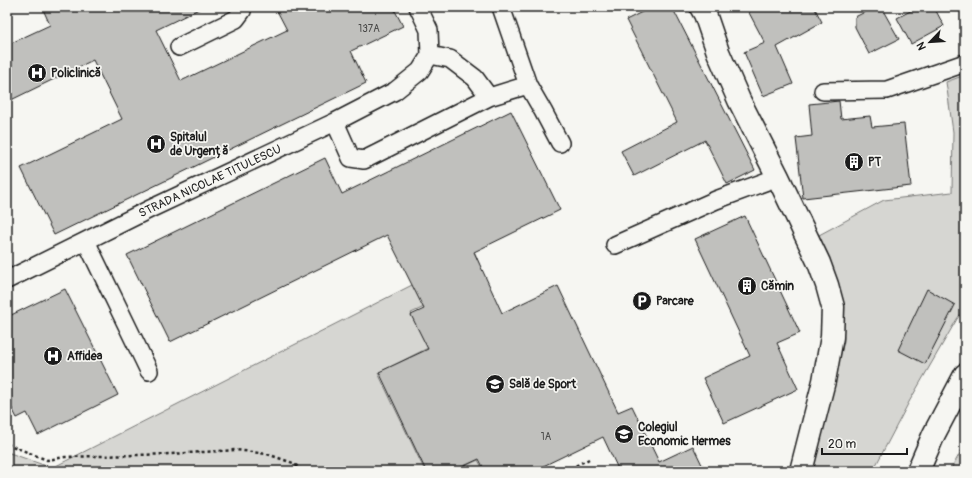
<svg xmlns="http://www.w3.org/2000/svg" width="972" height="478" font-family="Pangolin,sans-serif">
  <style>
    .green { fill: #d6d6d2; stroke: #797977 }
    .building { fill: #c0c0bd; stroke: #1c1c1c }
    .lines { fill: none; stroke-linecap: round; stroke-linejoin: round }
    .service-casing { stroke: #1c1c1c; stroke-width: 20 }
    .minor-casing { stroke: #1c1c1c; stroke-width: 25 }
    .tertiary-casing { stroke: #1c1c1c; stroke-width: 25 }
    .path { stroke: #1c1c1c; stroke-width: 2.5; stroke-dasharray: 3 3; stroke-linecap: butt }
    .service { stroke: #f6f6f2; stroke-width: 17 }
    .minor { stroke: #f6f6f2; stroke-width: 22 }
    .tertiary { stroke: #f6f6f2; stroke-width: 22 }
    .labels { text-anchor: middle; stroke-width: 3.5; stroke-linejoin: round; paint-order: stroke }
    .number-label { font-size: 10px; fill: #454544 }
    .poi-label { font-size: 12px; font-weight: bold; fill: #1c1c1c; stroke: #f6f6f2; text-anchor: start }
    .street-label { font-size: 12px; fill: #1c1c1c; stroke: #f6f6f2 }
  </style>
  <rect width="100%" height="100%" fill="#f6f6f2"/>
  <filter id="ink" filterUnits="userSpaceOnUse"><feTurbulence type="fractalNoise" baseFrequency=".025" numOctaves="2"/><feDisplacementMap in="SourceGraphic" scale="8" xChannelSelector="R" yChannelSelector="G"/><feConvolveMatrix kernelMatrix="1 2 1 2 8 2 1 2 1" color-interpolation-filters="sRGB"/></filter>
  <g filter="url(#ink)">
    <!-- green -->
    <path class="green" d="M 965,75 L 965,308 L 957,319 L 909,402 L 876,465 L 874,471 L 811,471 L 844,341 L 840,296 L 819,235 L 884,200 L 952,192 L 953,132 L 946,82 Z
      M 475,253 L 485,279 L 411,313 L 428,348 L 378,373 L 425,471 L 7,471 L 7,452 L 52,468 Z
      M 965,444 L 965,471 L 950,471 Z
      M 478,460 L 484,471 L 455,471 Z"/>
    <!-- building -->
    <path class="building" d="M 42,7 L 203,7 L 156,30 L 181,81 L 287,30 L 275,7 L 393,7 L 403,26 L 351,51 L 366,83 L 54,235 L 21,168 L 122,119 L 93,60 L 7,102 L 7,45 L 50,25 Z
      M 652,7 L 672,7 L 755,170 L 727,184 L 705,140 L 634,176 L 621,151 L 677,122 L 626,20 Z
      M 746,7 L 814,7 L 822,22 L 777,47 L 793,84 L 763,96 L 744,52 L 765,43 Z
      M 875,7 L 881,7 L 899,39 L 869,54 L 855,27 L 855,17 Z
      M 918,7 L 934,7 L 944,26 L 911,44 L 897,18 Z
      M 839,101 L 841,119 L 870,116 L 872,127 L 904,124 L 911,186 L 803,198 L 796,138 L 812,136 L 809,104 Z
      M 511,111 L 560,210 L 474,252 L 502,313 L 558,286 L 618,412 L 632,406 L 659,462 L 693,446 L 705,471 L 619,471 L 603,437 L 533,471 L 485,471 L 479,459 L 453,471 L 426,471 L 379,372 L 428,349 L 411,315 L 424,309 L 387,235 L 170,342 L 127,255 L 325,158 L 342,194 Z
      M 745,216 L 800,333 L 777,343 L 798,389 L 724,423 L 703,378 L 750,356 L 695,239 Z
      M 65,289 L 118,395 L 38,435 L 27,413 L 17,418 L 7,399 L 7,317 Z
      M 927,289 L 955,305 L 925,364 L 898,350 Z"/>
    <g class="lines">
      <defs>
        <path id="service" d="M 501,7 L 528,85
          M 179,47 L 236,19 L 242,11 L 241,7
          M 823,91 L 887,90 L 965,63
          M 489,97 L 528,85 L 543,111 L 560,143
          M 335,122 L 351,158 L 364,160 L 489,97 L 475,78 L 450,59 L 430,55
          M 86,241 L 149,371
          M 615,245 L 716,200 L 778,177
          M 7,280 L 150,209 L 335,122 L 395,91 L 420,71 L 430,55 L 429,30 L 418,7"/>
        <path id="minor" d="M 701,7 L 705,14 L 718,52 L 739,100 L 778,177 L 819,263 L 827,285 L 833,307 L 832,337 L 824,381 L 801,471"/>
        <path id="tertiary" d="M 918,471 L 934,434 L 965,375"/>
      </defs>
      <!-- service casing -->
      <use href="#service" class="service-casing"/>
      <!-- minor casing -->
      <use href="#minor" class="minor-casing"/>
      <!-- tertiary casing -->
      <use href="#tertiary" class="tertiary-casing"/>
      <!-- path -->
      <path class="path" d="M 7,444 L 47,460 L 65,457 L 171,454 L 236,450 L 267,454 L 293,463 L 303,471
        M 565,471 L 589,459"/>
      <!-- service -->
      <use href="#service" class="service"/>
      <!-- minor -->
      <use href="#minor" class="minor"/>
      <!-- tertiary -->
      <use href="#tertiary" class="tertiary"/>
    </g>
  </g>
  <!-- icons -->
  <defs>
    <symbol id="hospital-disc" viewBox="-11 -11 22 22"><circle r="9.5" fill="#1c1c1c" stroke="#f6f6f2"/><path d="M-5-5h3v3.5h4V-5h3V5h-3V1.5h-4V5h-3Z" fill="#fff"/></symbol>
    <symbol id="building-disc" viewBox="-11 -11 22 22"><circle r="9.5" fill="#1c1c1c" stroke="#f6f6f2"/><path d="M-4-6H4V6H1V3H-1V6H-4ZM-2.5-4.3h1.7v1.8h-1.7ZM.8-4.3h1.7v1.8H.8ZM-2.5-1h1.7V.8h-1.7ZM.8-1h1.7V.8H.8Z" fill="#fff"/></symbol>
    <symbol id="parking-disc" viewBox="-11 -11 22 22"><circle r="9.5" fill="#1c1c1c" stroke="#f6f6f2"/><path d="M-3.5-5.5H1a3.5 3.5 0 0 1 0 7H-1V5.5H-3.5ZM-1-3.4V-.6H.8a1.4 1.4 0 0 0 0-2.8Z" fill="#fff"/></symbol>
    <symbol id="university-disc" viewBox="-11 -11 22 22"><circle r="9.5" fill="#1c1c1c" stroke="#f6f6f2"/><path d="M0-5L7-2L0 1L-7-2ZM-4 1L0 2.5L4 1V4Q0 6-4 4Z" fill="#fff"/></symbol>
  </defs>
  <g fill-rule="evenodd">
    <use href="#hospital-disc" x="26" y="62" width="22" height="22"/>
    <use href="#hospital-disc" x="145" y="133" width="22" height="22"/>
    <use href="#building-disc" x="843" y="151" width="22" height="22"/>
    <use href="#building-disc" x="736" y="275" width="22" height="22"/>
    <use href="#parking-disc" x="631" y="290" width="22" height="22"/>
    <use href="#hospital-disc" x="42" y="345" width="22" height="22"/>
    <use href="#university-disc" x="484" y="373" width="22" height="22"/>
    <use href="#university-disc" x="613" y="423" width="22" height="22"/>
  </g>
  <g class="labels">
    <!-- number labels -->
    <g class="number-label">
      <text x="369" y="32">137A</text>
      <text x="546" y="440">1A</text>
    </g>
    <!-- poi labels -->
    <g class="poi-label">
      <text x="51" y="77">Policlinică</text>
      <text x="170" y="141">Spitalul<tspan x="170" dy="14">de Urgență</tspan></text>
      <text x="868" y="166">PT</text>
      <text x="761" y="290">Cămin</text>
      <text x="656" y="305">Parcare</text>
      <text x="67" y="360">Affidea</text>
      <text x="509" y="388">Sală de Sport</text>
      <text x="638" y="431">Colegiul<tspan x="638" dy="14">Economic Hermes</tspan></text>
    </g>
    <!-- street labels -->
    <g class="street-label">
      <text transform="translate(210 181) rotate(-25)" y="4">STRADA NICOLAE TITULESCU</text>
    </g>
  </g>
  <!-- margin -->
  <rect width="972" height="478" fill="none" stroke="#f6f6f2" stroke-width="24"/>
  <rect x="12" y="12" width="948" height="454" fill="none" stroke="#1c1c1c" stroke-width="1.5" filter="url(#ink)"/>
  <!-- north arrow -->
  <g transform="translate(930 42) rotate(245)" stroke="#f6f6f2" stroke-width="3" paint-order="stroke">
  <path d="M0-3L7 15L0 10L-7 15Z" fill="#1c1c1c"/>
  <text y="-6" font-size="11" font-weight="bold" text-anchor="middle" fill="#1c1c1c">N</text>
  </g>
  <!-- scale -->
  <path d="M822 448v6h85v-6" fill="none" stroke="#1c1c1c" stroke-width="2"/>
  <text x="828" y="448" font-size="12" fill="#1c1c1c" stroke="#f6f6f2" stroke-width="3" paint-order="stroke">20 m</text>
</svg>
